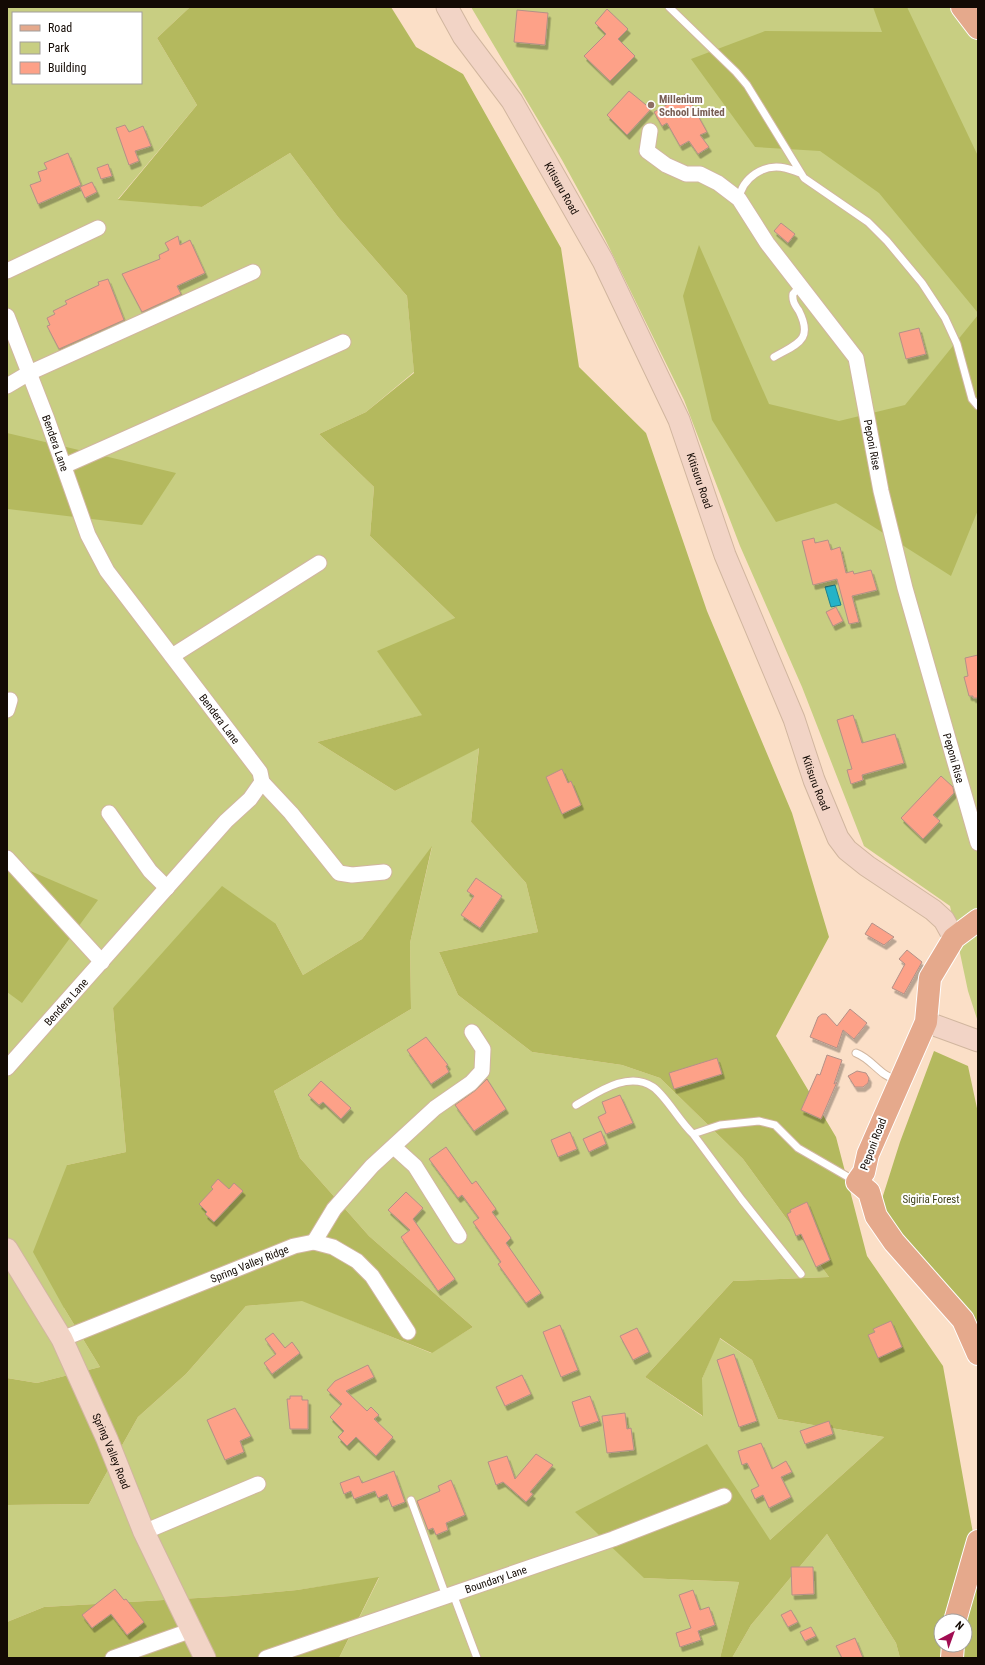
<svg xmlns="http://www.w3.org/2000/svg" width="985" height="1665" font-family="'Roboto Condensed',sans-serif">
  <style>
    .green { fill: #c8ce82; fill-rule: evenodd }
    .forest { fill: #b4b95e; fill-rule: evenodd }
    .water { fill: #24b3c8; stroke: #1f808d }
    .building { fill: #fda188; stroke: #b39087; filter: url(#shadow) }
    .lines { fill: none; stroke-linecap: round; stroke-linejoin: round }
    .lane-casing { stroke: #d1b69f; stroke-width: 9 }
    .street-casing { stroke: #d1b69f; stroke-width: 17 }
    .secondary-casing { stroke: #d1b69f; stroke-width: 23 }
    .primary-casing { stroke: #fff; stroke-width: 24 }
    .lane { stroke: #fff; stroke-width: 7 }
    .street { stroke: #fff; stroke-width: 15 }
    .secondary { stroke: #f2d4c6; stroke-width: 21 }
    .primary { stroke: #e5a98c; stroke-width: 22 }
    .education-dot { fill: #8d6e63; stroke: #fff; stroke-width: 1.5 }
    .labels { text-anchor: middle; stroke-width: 4; stroke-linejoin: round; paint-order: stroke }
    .education-label { font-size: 11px; font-weight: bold; fill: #785e54; stroke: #fff; text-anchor: start }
    .street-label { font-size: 11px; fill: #130a04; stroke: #fff }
    .park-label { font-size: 11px; fill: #41431c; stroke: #fff }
  </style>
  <defs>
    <filter id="shadow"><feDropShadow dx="2.5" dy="4.5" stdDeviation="0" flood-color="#0004"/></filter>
  </defs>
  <rect width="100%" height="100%" fill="#fbdfc7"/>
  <!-- green -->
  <path class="green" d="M 7,7 L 190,7 L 157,38 L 197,105 L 118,199 L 202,207 L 290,153 L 338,217 L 407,296 L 414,372 L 366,412 L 319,434 L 374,487 L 370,536 L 455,618 L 423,715 L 317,742 L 395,791 L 479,747 L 471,822 L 526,883 L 538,932 L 439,952 L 458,995 L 532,1052 L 622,1065 L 660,1078 L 743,1159 L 829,1277 L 733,1281 L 645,1377 L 702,1416 L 702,1379 L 719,1338 L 752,1360 L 778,1419 L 884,1437 L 770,1540 L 644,1578 L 739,1582 L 720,1658 L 339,1658 L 379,1578 L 297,1590 L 232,1596 L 44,1607 L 7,1622 L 7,1505 L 89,1504 L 138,1417 L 186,1374 L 246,1306 L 302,1300 L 431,1353 L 473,1327 L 369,1236 L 300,1158 L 274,1091 L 411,1009 L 410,943 L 432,847 L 362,939 L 303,975 L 276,924 L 113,1008 L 126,1152 L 67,1165 L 64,1308 L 100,1367 L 37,1383 L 7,1378 ZM 13,13 L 141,13 L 141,83 L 13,83 Z
    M 471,7 L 978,7 L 978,1022 L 968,991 L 950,906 L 864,846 L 802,687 L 740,546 L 684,400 L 605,239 L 562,160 Z
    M 827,1534 L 896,1643 L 900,1658 L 732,1658 L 751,1625 Z"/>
  <!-- forest -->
  <path class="forest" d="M 190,7 L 391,7 L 416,47 L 463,74 L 561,248 L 579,367 L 646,433 L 707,611 L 792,813 L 829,937 L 776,1036 L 836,1137 L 867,1256 L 943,1366 L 978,1561 L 978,1658 L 900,1658 L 896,1643 L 827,1534 L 751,1625 L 732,1658 L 720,1658 L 739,1582 L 644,1578 L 575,1512 L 707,1444 L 770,1540 L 884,1437 L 778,1419 L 752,1360 L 720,1338 L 702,1379 L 703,1416 L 645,1377 L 733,1281 L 829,1277 L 743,1159 L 660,1078 L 622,1065 L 532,1052 L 458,995 L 439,952 L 538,932 L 526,883 L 471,822 L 479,748 L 395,791 L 317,742 L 422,715 L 377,651 L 455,618 L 370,536 L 374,487 L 319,434 L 366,412 L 414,373 L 407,296 L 338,217 L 290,153 L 202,207 L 118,200 L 197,105 L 157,38 ZM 941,1621 L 965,1621 L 965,1645 L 941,1645 Z
    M 873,7 L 907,7 L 978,156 L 978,313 L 879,193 L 820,151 L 755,147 L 691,59 L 765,31 L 882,32 Z
    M 699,245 L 769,404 L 839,421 L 905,405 L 978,315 L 978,510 L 951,576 L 836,503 L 776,522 L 712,420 L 683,296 Z
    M 7,433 L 176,473 L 142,525 L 8,509 L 7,519 Z
    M 432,846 L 410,943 L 411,1009 L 274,1091 L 300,1158 L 369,1236 L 473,1327 L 432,1353 L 302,1301 L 246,1306 L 186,1374 L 138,1417 L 89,1504 L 7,1505 L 7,1378 L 37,1383 L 100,1367 L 64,1308 L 33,1252 L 67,1165 L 126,1152 L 113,1008 L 222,886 L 276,924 L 303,975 L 362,939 Z
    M 7,861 L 98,900 L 22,1003 L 7,992 Z
    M 934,1051 L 968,1066 L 978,1113 L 978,1338 L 897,1237 L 881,1202 L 900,1142 Z
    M 379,1577 L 339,1658 L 7,1658 L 7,1622 L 44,1607 L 232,1596 L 297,1590 Z"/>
  <!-- water -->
  <path class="water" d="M 835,585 L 841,605 L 831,607 L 825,587 Z"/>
  <!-- building -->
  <path class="building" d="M 607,9 L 628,29 L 618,39 L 635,56 L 610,81 L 584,56 L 606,34 L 595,23 Z
    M 517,10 L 548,13 L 545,45 L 514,42 Z
    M 629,91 L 651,109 L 627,135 L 607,115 Z
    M 686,94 L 707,132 L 700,135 L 709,147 L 698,154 L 689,141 L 680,146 L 667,123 L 662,126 L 654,112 Z
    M 125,125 L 129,132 L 143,126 L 151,146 L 135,151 L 139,161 L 129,165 L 116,128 Z
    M 68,153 L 81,185 L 38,204 L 30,185 L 41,181 L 38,172 L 47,169 L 44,163 Z
    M 108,164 L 112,176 L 101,179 L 97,168 Z
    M 92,182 L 97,192 L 85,198 L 80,187 Z
    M 781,223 L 795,234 L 788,243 L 774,231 Z
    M 178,236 L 180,245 L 190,240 L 205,273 L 177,286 L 181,294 L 142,312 L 122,274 L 160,259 L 159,255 L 169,250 L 165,243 Z
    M 108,279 L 124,320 L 59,349 L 47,326 L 50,325 L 47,318 L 55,314 L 53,311 L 67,304 L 65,301 L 99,285 L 98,282 Z
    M 919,328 L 926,354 L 906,359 L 899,333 Z
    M 814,538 L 815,543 L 828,540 L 831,550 L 840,547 L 846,573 L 853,571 L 854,574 L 871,570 L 877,590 L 852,596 L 859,622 L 849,624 L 837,579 L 813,585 L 802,541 Z
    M 836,607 L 843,621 L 833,626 L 826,612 Z
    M 978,655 L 978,698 L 973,698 L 973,696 L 969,696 L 964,677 L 968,676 L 965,658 Z
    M 853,715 L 862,743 L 895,734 L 904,763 L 862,775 L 863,780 L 851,784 L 847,770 L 852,769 L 837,720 Z
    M 562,769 L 568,783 L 571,781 L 581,805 L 562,814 L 546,777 Z
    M 941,776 L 953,787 L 954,793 L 933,815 L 940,821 L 923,839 L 901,818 Z
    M 476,878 L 502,896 L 480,928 L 461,915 L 474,896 L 467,891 Z
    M 872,923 L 894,937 L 884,945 L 865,934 Z
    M 907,950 L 922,962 L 904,994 L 892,988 L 905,964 L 899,959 Z
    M 850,1009 L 867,1023 L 854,1039 L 843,1030 L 837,1048 L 810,1037 L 818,1017 L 822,1014 L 826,1014 L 837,1026 Z
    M 426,1037 L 448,1065 L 446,1066 L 449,1072 L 431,1084 L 407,1050 Z
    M 827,1055 L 842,1060 L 834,1084 L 837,1082 L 821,1119 L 801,1110 L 817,1074 L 820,1075 Z
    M 717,1058 L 722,1074 L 674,1089 L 669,1073 Z
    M 857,1071 L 866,1073 L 869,1078 L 868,1083 L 863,1087 L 855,1087 L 848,1076 Z
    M 487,1079 L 506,1109 L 474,1131 L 455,1105 L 476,1090 Z
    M 321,1081 L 351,1108 L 341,1119 L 323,1102 L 319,1105 L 308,1095 Z
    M 620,1095 L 633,1123 L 606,1134 L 598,1117 L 606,1113 L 602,1102 Z
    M 601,1131 L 606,1144 L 589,1152 L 583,1139 Z
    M 570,1132 L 577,1149 L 558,1157 L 551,1140 Z
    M 446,1147 L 472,1184 L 476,1181 L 496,1209 L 492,1212 L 511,1238 L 506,1243 L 541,1293 L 526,1303 L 498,1264 L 501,1262 L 473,1222 L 479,1218 L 462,1195 L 458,1198 L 429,1159 Z
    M 218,1179 L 229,1189 L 234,1183 L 243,1191 L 214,1222 L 205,1214 L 207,1212 L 199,1204 L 213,1189 L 211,1187 Z
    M 406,1192 L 423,1208 L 413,1219 L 455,1279 L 438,1291 L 401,1237 L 410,1230 L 388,1210 Z
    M 807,1202 L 830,1260 L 816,1267 L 801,1234 L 796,1236 L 787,1214 L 791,1212 L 790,1210 Z
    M 891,1321 L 902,1347 L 878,1358 L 868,1335 L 875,1332 L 873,1329 Z
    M 560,1325 L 578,1370 L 561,1377 L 543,1332 Z
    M 637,1328 L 649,1352 L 633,1360 L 620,1336 Z
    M 273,1333 L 285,1348 L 292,1342 L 300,1353 L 272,1374 L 264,1363 L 276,1354 L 265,1339 Z
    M 734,1354 L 757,1421 L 739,1427 L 717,1360 Z
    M 368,1365 L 374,1377 L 346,1391 L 367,1411 L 371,1407 L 379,1415 L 374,1419 L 393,1437 L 376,1456 L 356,1437 L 347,1446 L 338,1437 L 344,1431 L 330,1417 L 342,1404 L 327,1390 L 335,1381 Z
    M 522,1375 L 531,1394 L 505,1406 L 496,1387 Z
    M 290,1396 L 302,1396 L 302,1400 L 308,1400 L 308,1429 L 290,1429 L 287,1399 L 290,1399 Z
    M 590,1396 L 599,1421 L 580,1427 L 572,1402 Z
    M 235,1408 L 251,1436 L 240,1441 L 244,1452 L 225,1460 L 207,1420 Z
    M 625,1413 L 627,1429 L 631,1428 L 634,1450 L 607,1453 L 602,1416 Z
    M 829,1421 L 833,1434 L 805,1444 L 800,1431 Z
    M 761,1443 L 772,1469 L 786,1461 L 792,1472 L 781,1477 L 791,1497 L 769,1508 L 763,1495 L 755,1499 L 751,1490 L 759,1486 L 747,1463 L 742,1465 L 738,1451 Z
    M 536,1454 L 553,1465 L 530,1492 L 533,1494 L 526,1502 L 503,1482 L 496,1485 L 488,1462 L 507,1456 L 515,1479 Z
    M 394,1471 L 405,1502 L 392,1507 L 387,1494 L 378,1498 L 375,1491 L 354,1499 L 351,1491 L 344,1494 L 340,1483 L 359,1476 L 362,1483 Z
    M 451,1480 L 465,1515 L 446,1523 L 448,1530 L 436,1535 L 433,1528 L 428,1530 L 417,1501 L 440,1491 L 438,1486 Z
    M 791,1567 L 813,1567 L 814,1594 L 792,1595 Z
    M 115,1589 L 124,1600 L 126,1599 L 144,1622 L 127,1635 L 111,1614 L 92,1628 L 82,1615 Z
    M 693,1590 L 700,1610 L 709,1607 L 715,1625 L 698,1631 L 701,1640 L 680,1647 L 676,1633 L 691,1628 L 679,1595 Z
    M 791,1610 L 798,1622 L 788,1627 L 781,1615 Z
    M 811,1627 L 816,1636 L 805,1641 L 800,1632 Z
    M 855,1638 L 863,1658 L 842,1658 L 836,1646 Z"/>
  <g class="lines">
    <defs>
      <path id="lane" d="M 669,7 L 736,72 L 747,85 L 804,178 L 868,222 L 887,241 L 922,283 L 945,318 L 957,344 L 972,399 L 978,406
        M 739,199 C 742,178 764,163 785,168 C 790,169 795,171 800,173
        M 774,357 C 796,344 814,341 799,311 C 795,305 792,301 793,294 L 801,285
        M 856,1053 C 872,1059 880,1076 897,1080
        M 576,1105 C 597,1093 628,1070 653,1087 C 666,1096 679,1121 693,1134 L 720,1125 L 759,1121 L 775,1125 L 798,1148 L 855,1181
        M 693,1134 L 742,1200 L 801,1274
        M 411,1500 L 446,1596
        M 453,1594 L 477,1658"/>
      <g id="street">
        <path id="s1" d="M 650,131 L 647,151 L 666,165 L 686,174 L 700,174 L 718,183 L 739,199 L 767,243 L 856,358 L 881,491 L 905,588 L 978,843"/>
        <path d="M 7,271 L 98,228"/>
        <path id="s2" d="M 7,316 L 47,419 L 88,535 L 107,571 L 260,772 L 262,782 L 250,799 L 226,821 L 7,1068"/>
        <path d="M 7,386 L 29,373 L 253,272"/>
        <path d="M 64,466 L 343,342"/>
        <path d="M 172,656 L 319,563"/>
        <path d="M 7,710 L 10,700"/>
        <path d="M 262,782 L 291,813 L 339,873 L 352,875 L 384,872"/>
        <path d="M 109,813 L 150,871 L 167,888"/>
        <path d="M 7,858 L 102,962"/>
        <path d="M 394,1147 L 415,1166 L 459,1236"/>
        <path d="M 314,1242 L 334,1209 L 372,1166 L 435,1108 L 471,1083 L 482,1071 L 483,1049 L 472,1032"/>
        <path id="s3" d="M 62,1339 L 294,1246 L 314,1242 L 333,1247 L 357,1261 L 372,1276 L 408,1332"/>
        <path d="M 144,1532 L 258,1484"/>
        <path d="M 113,1658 L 192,1630"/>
        <path id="s4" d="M 266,1658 L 613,1539 L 724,1496"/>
      </g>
      <g id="secondary">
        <path id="s5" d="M 447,7 L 463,36 L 512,101 L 603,261 L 679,420 L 725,555 L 794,719 L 814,780 L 838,838 L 847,850 L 867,866 L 933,910 L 944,920 L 954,938"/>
        <path d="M 926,1022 L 978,1041"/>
        <path id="s6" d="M 7,1249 L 62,1339 L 107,1439 L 144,1532 L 205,1658"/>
      </g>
      <path id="primary" d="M 962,7 L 978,28
        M 978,920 L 954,938 L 930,978 L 926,1022 L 868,1154 L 864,1172 L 857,1182 L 869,1192 L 876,1216 L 894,1242 L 963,1320 L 978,1354
        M 955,1621 L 978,1541
        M 952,1658 L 953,1645"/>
    </defs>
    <!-- lane casing -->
    <use href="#lane" class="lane-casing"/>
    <!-- street casing -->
    <use href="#street" class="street-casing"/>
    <!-- secondary casing -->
    <use href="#secondary" class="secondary-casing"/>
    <!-- primary casing -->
    <use href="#primary" class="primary-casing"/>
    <!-- lane -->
    <use href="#lane" class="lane"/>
    <!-- street -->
    <use href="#street" class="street"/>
    <!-- secondary -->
    <use href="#secondary" class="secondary"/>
    <!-- primary -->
    <use href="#primary" class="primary"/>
  </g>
  <!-- markers -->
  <circle class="education-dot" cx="651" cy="105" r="4"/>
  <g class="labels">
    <!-- education labels -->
    <g class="education-label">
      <text x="659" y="103">Millenium<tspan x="659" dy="13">School Limited</tspan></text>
    </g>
    <!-- street labels -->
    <g class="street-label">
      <text dy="4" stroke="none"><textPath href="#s5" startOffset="215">Kitisuru Road</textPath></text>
      <text dy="4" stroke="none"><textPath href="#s2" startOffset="136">Bendera Lane</textPath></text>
      <text dy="4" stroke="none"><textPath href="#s1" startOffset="412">Peponi Rise</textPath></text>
      <text dy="4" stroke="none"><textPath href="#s5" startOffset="539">Kitisuru Road</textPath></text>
      <text dy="4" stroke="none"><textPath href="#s2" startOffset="460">Bendera Lane</textPath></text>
      <text dy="4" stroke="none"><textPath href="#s1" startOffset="736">Peponi Rise</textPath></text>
      <text dy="4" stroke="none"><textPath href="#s5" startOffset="863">Kitisuru Road</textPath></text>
      <text transform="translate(66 1002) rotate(-48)" y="4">Bendera Lane</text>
      <text transform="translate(873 1144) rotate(-69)" y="4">Peponi Road</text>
      <text dy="4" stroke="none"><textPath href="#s3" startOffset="202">Spring Valley Ridge</textPath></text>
      <text dy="4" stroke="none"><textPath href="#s6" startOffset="228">Spring Valley Road</textPath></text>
      <text dy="4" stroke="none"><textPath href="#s4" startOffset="243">Boundary Lane</textPath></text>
    </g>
    <!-- park labels -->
    <g class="park-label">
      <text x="931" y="1203">Sigiria Forest</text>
    </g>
  </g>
  <!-- border -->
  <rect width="985" height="1665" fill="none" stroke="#130a04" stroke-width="16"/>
  <!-- legend -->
  <rect x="12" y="12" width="130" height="72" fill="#ffffff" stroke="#a19d9b"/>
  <rect x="20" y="25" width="20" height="6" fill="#e5a98c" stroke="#a19d9b"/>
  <text x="48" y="32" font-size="12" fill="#130a04">Road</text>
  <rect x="20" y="42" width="20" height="12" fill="#c8ce82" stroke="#a19d9b"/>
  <text x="48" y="52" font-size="12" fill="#130a04">Park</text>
  <rect x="20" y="62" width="20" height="12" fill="#fda188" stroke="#a19d9b"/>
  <text x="48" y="72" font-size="12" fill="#130a04">Building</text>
  <!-- north arrow -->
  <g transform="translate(953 1633) rotate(41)"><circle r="19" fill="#ffffff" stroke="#a19d9b"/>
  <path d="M0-3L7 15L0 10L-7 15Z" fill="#a10d52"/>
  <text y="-6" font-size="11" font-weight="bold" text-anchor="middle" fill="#130a04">N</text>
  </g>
</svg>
